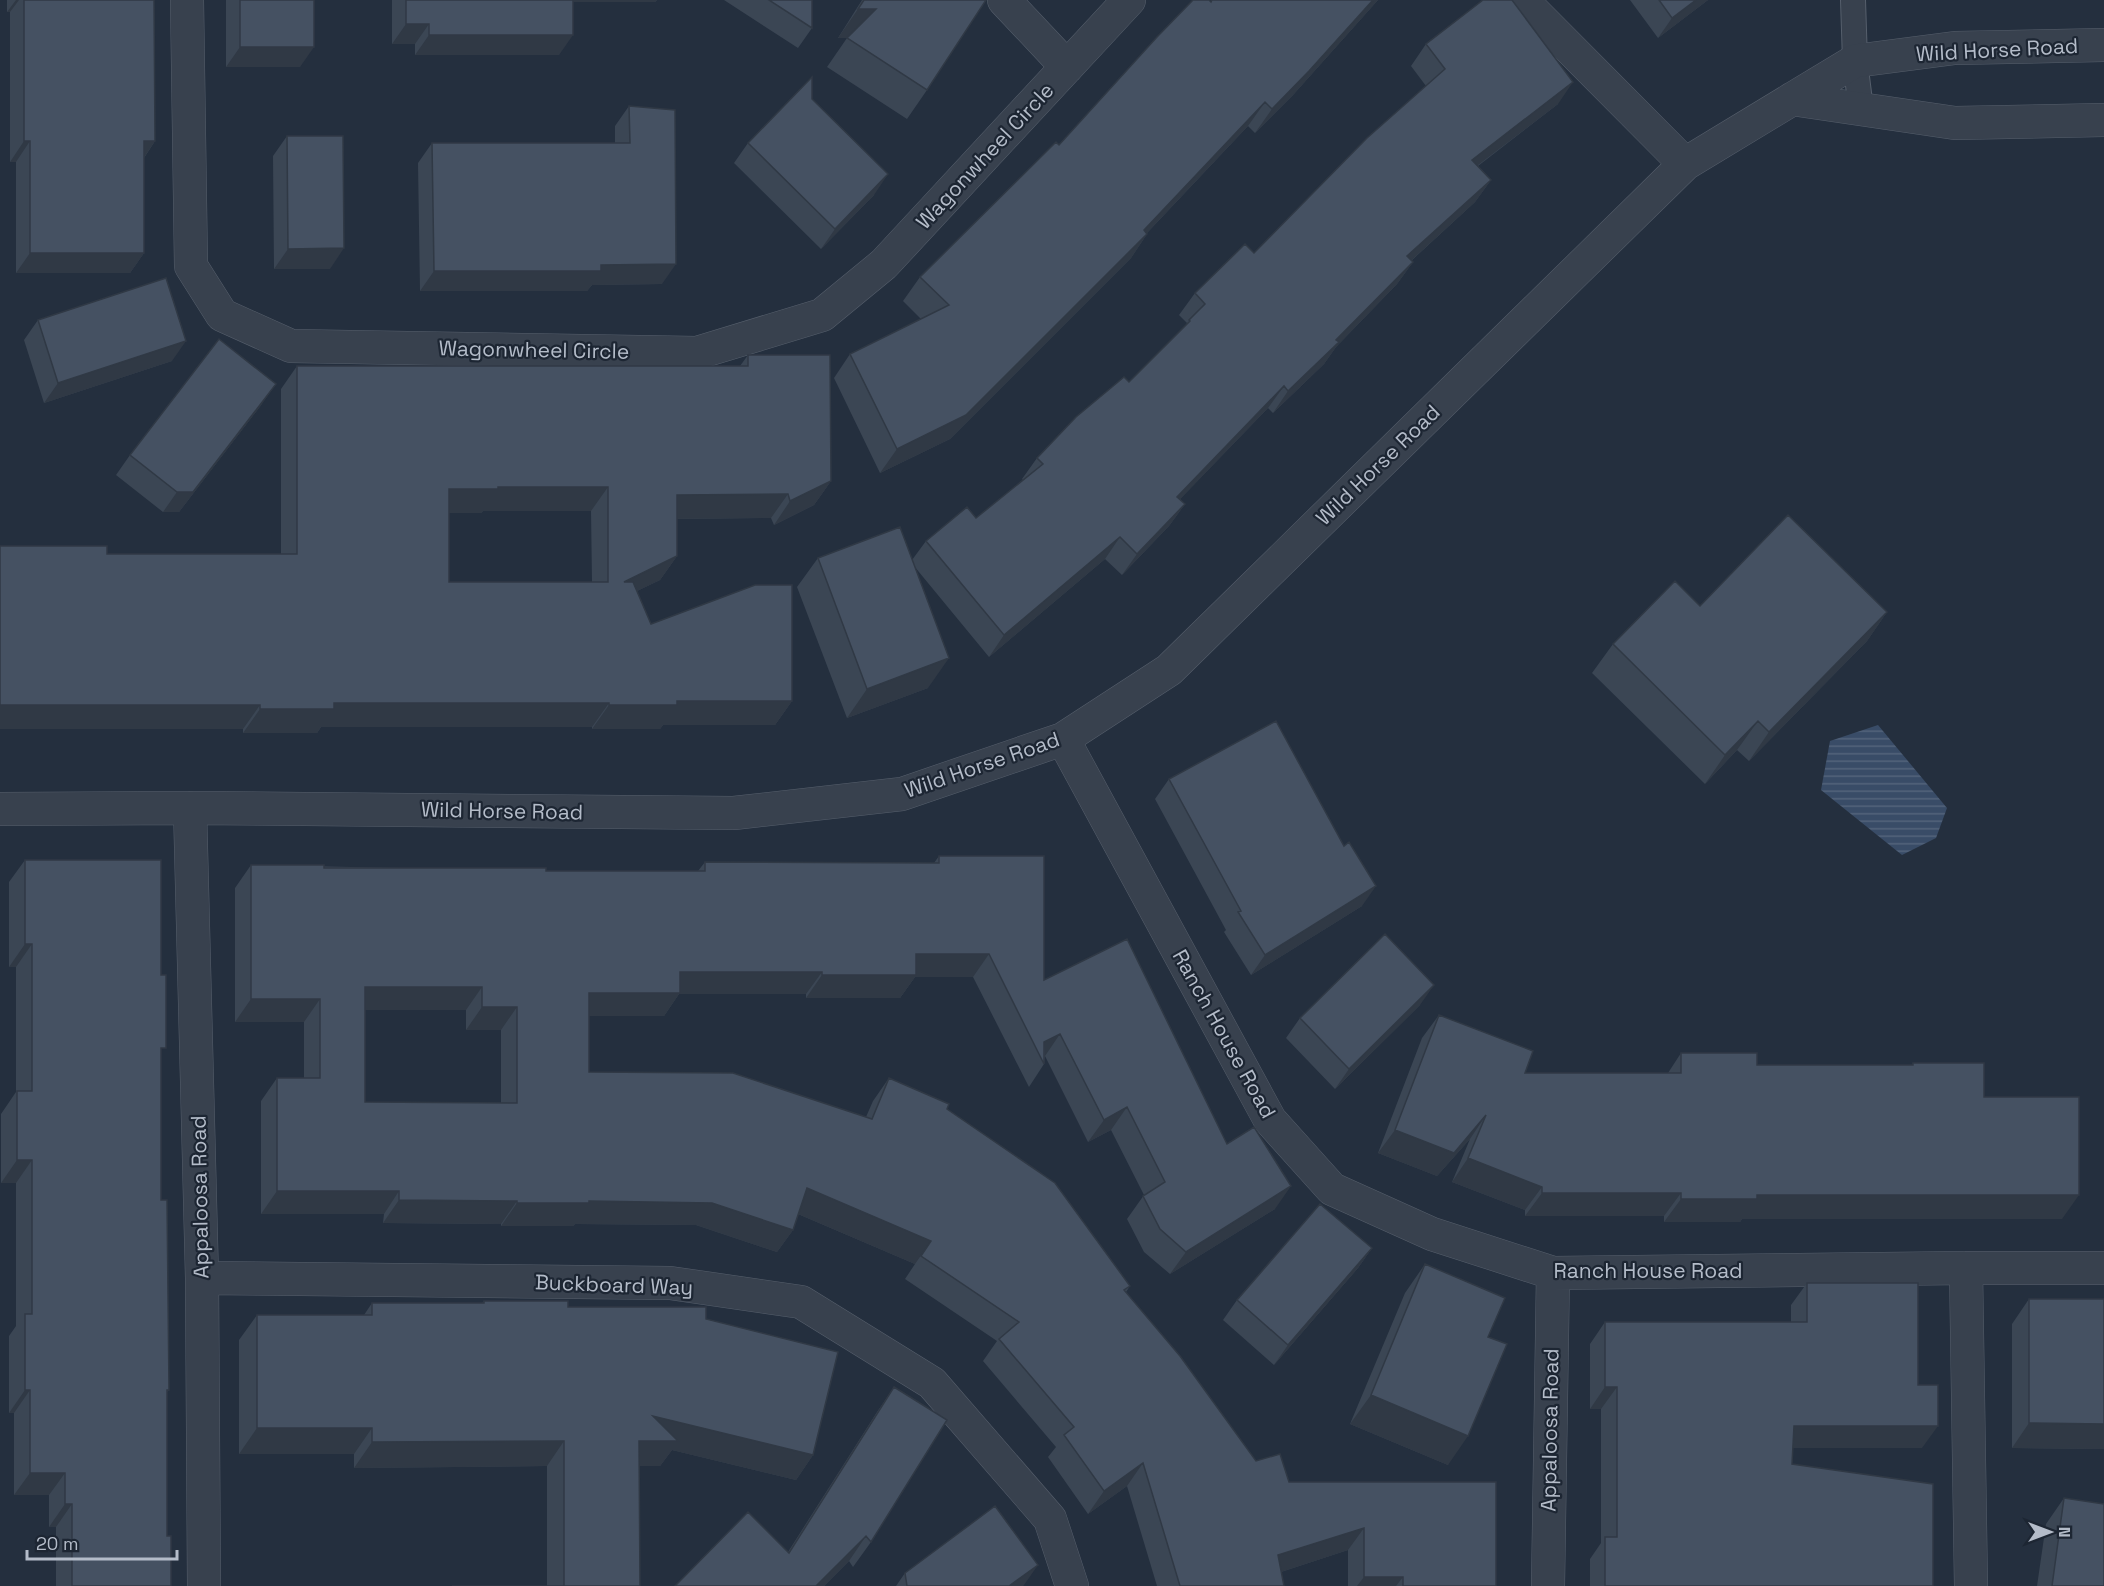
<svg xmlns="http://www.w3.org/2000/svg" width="2104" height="1586" font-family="'Space Grotesk',sans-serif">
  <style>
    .water { fill: url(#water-rules) }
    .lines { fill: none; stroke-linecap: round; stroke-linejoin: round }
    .lane-casing { stroke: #565f6c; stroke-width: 26 }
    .street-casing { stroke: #565f6c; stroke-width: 34 }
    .lane { stroke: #38414e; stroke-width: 24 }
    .street { stroke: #38414e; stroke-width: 33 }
    .wall { fill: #3b4654; fill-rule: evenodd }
    .shaded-wall { fill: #303945 }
    .building { fill: #455162; stroke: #303945; stroke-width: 1.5; fill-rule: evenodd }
    .labels { text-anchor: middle; stroke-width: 4.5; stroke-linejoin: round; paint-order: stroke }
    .street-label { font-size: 21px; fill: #b4bcc9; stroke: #1d2633 }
  </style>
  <defs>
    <pattern id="water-rules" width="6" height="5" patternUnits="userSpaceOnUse" patternTransform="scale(1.5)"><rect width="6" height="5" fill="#394c67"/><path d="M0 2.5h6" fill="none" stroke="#53647b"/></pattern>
  </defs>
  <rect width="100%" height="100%" fill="#242f3e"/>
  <!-- water -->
  <path class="water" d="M 1878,725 L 1947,808 L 1936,838 L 1902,855 L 1821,790 L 1830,741 Z"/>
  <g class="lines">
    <defs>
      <path id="lane" d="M 1853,0 L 1855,61 L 1861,109"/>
      <path id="street" d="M 187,0 L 191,266 L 222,315 L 291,346 L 697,353 L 822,315 L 884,264 L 1129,0
        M 1004,0 L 1067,67
        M 1522,0 L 1685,164
        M 1792,99 L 1955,123 L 2104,120
        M 1063,739 L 1270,1120 L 1332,1189 L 1432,1234 L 1553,1273 L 1966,1268 L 2104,1268
        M 190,808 L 202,1278 L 204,1586
        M 0,809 L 190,808 L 734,813 L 902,794 L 1063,739 L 1169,670 L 1685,164 L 1855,61 L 1955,48 L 2104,45
        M 1966,1268 L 1971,1586
        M 202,1278 L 670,1283 L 801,1302 L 932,1383 L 1050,1519 L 1072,1586
        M 1548,1586 L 1553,1273"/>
    </defs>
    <!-- lane casing -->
    <use href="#lane" class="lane-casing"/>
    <!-- street casing -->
    <use href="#street" class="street-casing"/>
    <!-- lane -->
    <use href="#lane" class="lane"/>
    <!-- street -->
    <use href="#street" class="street"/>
  </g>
  <!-- wall -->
  <path class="wall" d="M 7,0 L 154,0 L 155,141 L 144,158 L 144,253 L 130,273 L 16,273 L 16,162 L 10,162 L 10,12 L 7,12 Z
    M 226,0 L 314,0 L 300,67 L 226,67 Z
    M 392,0 L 657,0 L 655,2 L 573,2 L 559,55 L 415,55 L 415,44 L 392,44 Z
    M 724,0 L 812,0 L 812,28 L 798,48 Z
    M 862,0 L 986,0 L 927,90 L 907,119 L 827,67 L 847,38 L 838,38 Z
    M 1212,0 L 1378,0 L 1293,95 L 1255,133 L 1248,126 L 1147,233 L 1147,234 L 1131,258 L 950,439 L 880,473 L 834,378 L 850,354 L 921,319 L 903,301 L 920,277 Z
    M 1630,0 L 1708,0 L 1658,38 Z
    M 1426,44 L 1558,104 L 1478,166 L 1491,180 L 1475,202 L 1411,261 L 1413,262 L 1397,284 L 1336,347 L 1324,364 L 1273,413 L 1268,408 L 1180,499 L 1185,504 L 1169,526 L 1122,575 L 1105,559 L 989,657 L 914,566 L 928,688 L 847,718 L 797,587 L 818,558 L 912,560 L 926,541 L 976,518 L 1023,480 L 1022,479 L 1037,458 L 1129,382 L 1184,328 L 1187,323 L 1179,315 L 1195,293 L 1254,253 L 1426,86 L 1411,66 Z
    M 812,99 L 874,195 L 821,249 L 734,163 L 748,143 Z
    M 629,106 L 662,284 L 592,285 L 587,291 L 420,291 L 418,163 L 432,143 L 615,143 L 615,126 Z
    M 287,136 L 330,269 L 274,269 L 273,156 Z
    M 38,320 L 172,361 L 44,403 L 24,340 Z
    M 748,355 L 831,481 L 814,505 L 774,525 L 771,518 L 677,519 L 677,556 L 660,580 L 637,591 L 651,624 L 792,701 L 775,725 L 663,725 L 660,729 L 592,729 L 592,727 L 321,727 L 317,733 L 243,733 L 243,729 L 0,729 L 107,554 L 281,554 L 281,389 L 297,366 L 740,366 ZM 483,511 L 591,511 L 592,582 L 449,582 L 449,513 L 481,513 Z
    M 262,404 L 179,512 L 163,512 L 116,475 L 130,455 Z
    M 1700,606 L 1887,612 L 1867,641 L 1749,761 L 1737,750 L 1705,784 L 1592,673 L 1613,644 Z
    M 1169,779 L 1362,906 L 1251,975 L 1224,932 L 1226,930 L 1155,799 Z
    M 939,856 L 1044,980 L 1227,1144 L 1275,1209 L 1170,1274 L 1144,1252 L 1127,1219 L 1144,1195 L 1111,1130 L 1088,1142 L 1045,1056 L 1044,1064 L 1029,1087 L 973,977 L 915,977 L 900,998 L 806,998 L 806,994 L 679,994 L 664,1016 L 589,1016 L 589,1072 L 866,1117 L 873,1101 L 889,1078 L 947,1109 L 1130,1286 L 1126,1292 L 1256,1461 L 1289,1482 L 1496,1586 L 1348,1586 L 1348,1550 L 1281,1572 L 1284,1586 L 1157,1586 L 1127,1486 L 1088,1514 L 1048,1457 L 1056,1447 L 983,1361 L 997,1341 L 905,1279 L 915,1264 L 798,1214 L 793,1230 L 777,1252 L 696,1225 L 575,1224 L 573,1226 L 501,1226 L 501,1224 L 383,1223 L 384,1214 L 261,1214 L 261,1101 L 277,1078 L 304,1078 L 304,1022 L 235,1022 L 235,888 L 251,865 L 546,871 L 698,871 L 705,862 L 934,863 ZM 365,1010 L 466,1010 L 466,1030 L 501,1030 L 501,1103 L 365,1102 Z
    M 25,860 L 161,1054 L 161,1200 L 169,1390 L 167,1392 L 167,1536 L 171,1586 L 56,1586 L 56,1527 L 49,1527 L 49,1495 L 14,1495 L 14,1413 L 9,1413 L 9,1336 L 16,1326 L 16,1183 L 1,1183 L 1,1114 L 16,1092 L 16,967 L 9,967 L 9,882 Z
    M 1420,1005 L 1335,1089 L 1286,1038 L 1300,1018 Z
    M 1439,1015 L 1525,1073 L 1668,1073 L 1681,1053 L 1757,1065 L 1912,1065 L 1913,1063 L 1984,1097 L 2062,1219 L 1742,1219 L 1740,1222 L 1664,1222 L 1664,1216 L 1525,1216 L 1525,1210 L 1452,1182 L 1470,1139 L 1437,1176 L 1378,1153 L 1422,1038 Z
    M 1372,1248 L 1358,1268 L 1274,1365 L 1223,1320 L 1237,1300 Z
    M 1425,1264 L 1488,1337 L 1448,1465 L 1350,1424 L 1405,1293 Z
    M 1807,1283 L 1918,1385 L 1922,1448 L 1793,1448 L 1792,1464 L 1933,1586 L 1590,1586 L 1590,1559 L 1601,1543 L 1601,1409 L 1590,1409 L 1590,1344 L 1605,1322 L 1791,1322 L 1791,1305 Z
    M 2029,1299 L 2104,1449 L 2012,1448 L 2012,1324 Z
    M 484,1301 L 568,1307 L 706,1319 L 813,1455 L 796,1480 L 672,1450 L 660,1466 L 639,1466 L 640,1586 L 547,1586 L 547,1466 L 354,1468 L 354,1454 L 239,1454 L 239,1340 L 257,1315 L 364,1315 L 372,1303 L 482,1303 Z
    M 894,1387 L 871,1542 L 853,1567 L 849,1561 L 824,1586 L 788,1552 L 877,1412 Z
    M 2064,1498 L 2104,1586 L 2037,1586 L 2046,1524 Z
    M 905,1573 L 1024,1585 L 1022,1586 L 896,1586 Z"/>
  <!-- shaded-wall -->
  <path class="shaded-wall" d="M 16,0 L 19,0 L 10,12 L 7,12 Z
    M 560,0 L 657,0 L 655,2 L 559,2 Z
    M 1373,0 L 1378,0 L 1293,95 L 1255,133 L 1272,109 Z
    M 1696,0 L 1708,0 L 1658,38 L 1672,18 Z
    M 858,9 L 876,9 L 855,38 L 838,38 Z
    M 406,24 L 429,24 L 415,44 L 392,44 Z
    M 429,35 L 573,35 L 559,55 L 415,55 Z
    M 240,47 L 314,47 L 300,67 L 226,67 Z
    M 1573,82 L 1558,104 L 1457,181 L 1472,160 Z
    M 1265,102 L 1248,126 L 1127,254 L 1144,230 Z
    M 24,141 L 30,141 L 16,162 L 10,162 Z
    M 144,141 L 155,141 L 141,162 Z
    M 888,174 L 874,195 L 821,249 L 835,229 Z
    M 1491,180 L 1475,202 L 1392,278 L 1407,256 Z
    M 1147,234 L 1131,258 L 950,439 L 880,473 L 897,449 Z
    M 344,248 L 330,269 L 274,269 L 288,249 Z
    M 30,253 L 144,253 L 130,273 L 16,273 Z
    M 1413,262 L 1397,284 L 1336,347 L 1324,364 L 1273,413 L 1288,391 L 1336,340 Z
    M 676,264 L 662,284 L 592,285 L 587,291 L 420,291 L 434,271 L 601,265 Z
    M 186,341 L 172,361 L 44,403 L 58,383 Z
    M 276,384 L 262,404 L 179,512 L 163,512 L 177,492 Z
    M 1284,386 L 1268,408 L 1162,518 L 1177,497 Z
    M 831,481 L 814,505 L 774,525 L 790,501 Z
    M 498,487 L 608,487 L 591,511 L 483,511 L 481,513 L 432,513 L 449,489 Z
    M 788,494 L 771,518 L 660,519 L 677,495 Z
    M 1185,504 L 1169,526 L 1122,575 L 1137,554 Z
    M 1120,537 L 1105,559 L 989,657 L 1004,635 Z
    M 677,556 L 660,580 L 608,605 L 624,582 Z
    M 1887,612 L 1867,641 L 1749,761 L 1769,732 Z
    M 949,658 L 928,688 L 847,718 L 867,689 Z
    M 677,701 L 792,701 L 775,725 L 663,725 L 660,729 L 592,729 L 609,705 Z
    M 334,703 L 609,703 L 592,727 L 321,727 L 317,733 L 243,733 L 260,709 Z
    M 0,705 L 260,705 L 243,729 L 0,729 Z
    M 1758,721 L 1737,750 L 1705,784 L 1725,755 Z
    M 1376,886 L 1362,906 L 1251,975 L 1265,955 Z
    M 25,944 L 32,944 L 16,967 L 9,967 Z
    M 916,954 L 989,954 L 973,977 L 915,977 L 900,998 L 806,998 L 822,975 Z
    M 680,972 L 822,972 L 806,994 L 679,994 L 664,1016 L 573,1016 L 589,993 Z
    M 1434,985 L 1420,1005 L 1335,1089 L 1349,1069 Z
    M 365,987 L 482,987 L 466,1010 L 349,1010 Z
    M 251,999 L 320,999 L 304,1022 L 235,1022 Z
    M 482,1007 L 517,1007 L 501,1030 L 466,1030 Z
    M 1060,1034 L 1045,1056 L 1044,1042 Z
    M 1127,1107 L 1111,1130 L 1088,1142 L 1104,1120 Z
    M 1486,1115 L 1470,1139 L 1437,1176 L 1378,1153 L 1395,1130 Z
    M 1468,1158 L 1542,1187 L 1525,1210 L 1452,1182 Z
    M 17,1160 L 32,1160 L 16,1183 L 1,1183 Z
    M 1291,1186 L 1275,1209 L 1170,1274 L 1186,1252 Z
    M 807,1188 L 931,1241 L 915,1264 L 791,1211 Z
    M 277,1191 L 399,1191 L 384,1214 L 261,1214 Z
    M 1542,1193 L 1681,1193 L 1664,1216 L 1525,1216 Z
    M 1757,1195 L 2079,1195 L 2062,1219 L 1742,1219 L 1740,1222 L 1664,1222 L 1681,1199 Z
    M 399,1200 L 517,1201 L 501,1224 L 383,1223 Z
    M 589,1201 L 712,1203 L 793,1230 L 777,1252 L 696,1225 L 575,1224 L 573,1226 L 501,1226 L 517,1203 Z
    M 1372,1248 L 1358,1268 L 1274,1365 L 1288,1345 Z
    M 1605,1387 L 1617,1387 L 1601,1409 L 1590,1409 Z
    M 25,1390 L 30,1390 L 14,1413 L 9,1413 Z
    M 1371,1395 L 1468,1436 L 1448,1465 L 1350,1424 Z
    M 653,1416 L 813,1455 L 796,1480 L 672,1450 L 660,1466 L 621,1466 Z
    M 2029,1423 L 2104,1424 L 2104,1449 L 2012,1448 Z
    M 1794,1426 L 1938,1426 L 1922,1448 L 1779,1448 Z
    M 257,1428 L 372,1428 L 354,1454 L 239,1454 Z
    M 564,1441 L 547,1466 L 354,1468 L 372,1442 Z
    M 1143,1463 L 1127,1486 L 1088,1514 L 1104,1491 Z
    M 30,1473 L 65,1473 L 49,1495 L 14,1495 Z
    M 65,1504 L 72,1504 L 56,1527 L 49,1527 Z
    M 1364,1528 L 1348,1550 L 1262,1578 L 1278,1555 Z
    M 866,1536 L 849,1561 L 824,1586 L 816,1586 Z
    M 1038,1565 L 1024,1585 L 1022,1586 L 1009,1586 Z
    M 1364,1577 L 1403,1577 L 1396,1586 L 1357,1586 Z"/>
  <!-- building -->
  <path class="building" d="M 24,0 L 154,0 L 155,141 L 144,141 L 144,253 L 30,253 L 30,141 L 24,141 Z
    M 240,0 L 314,0 L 314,47 L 240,47 Z
    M 406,0 L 573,0 L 573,35 L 429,35 L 429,24 L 406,24 Z
    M 769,0 L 812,0 L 812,28 Z
    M 864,0 L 986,0 L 927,90 L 847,38 L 876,9 L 858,9 Z
    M 1193,0 L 1209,0 L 1211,2 L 1212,0 L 1373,0 L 1309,71 L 1272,109 L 1265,102 L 1144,230 L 1147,234 L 966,415 L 897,449 L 850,354 L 949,305 L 920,277 L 1056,142 L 1059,145 L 1157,37 Z
    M 1483,0 L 1512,0 L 1573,82 L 1472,160 L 1491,180 L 1407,256 L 1413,262 L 1336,340 L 1339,342 L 1288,391 L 1284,386 L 1177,497 L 1185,504 L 1137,554 L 1120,537 L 1004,635 L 926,541 L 967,507 L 976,518 L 1043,464 L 1037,458 L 1076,417 L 1124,377 L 1129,382 L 1190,321 L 1189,320 L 1205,304 L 1195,293 L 1245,244 L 1254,253 L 1367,138 L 1445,69 L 1426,44 Z
    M 1659,0 L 1696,0 L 1672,18 Z
    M 812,77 L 812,99 L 888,174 L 835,229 L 748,143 Z
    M 629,106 L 675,110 L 676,264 L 601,265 L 601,271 L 434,271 L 432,143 L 630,143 Z
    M 287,136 L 343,136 L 344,248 L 288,249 Z
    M 166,278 L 186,341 L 58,383 L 38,320 Z
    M 219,339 L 276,384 L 193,492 L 177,492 L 130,455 Z
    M 748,355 L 830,355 L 831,481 L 790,501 L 788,494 L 677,495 L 677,556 L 624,582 L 633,582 L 651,624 L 755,585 L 792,585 L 792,701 L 677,701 L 677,705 L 609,705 L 609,703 L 334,703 L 334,709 L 260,709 L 260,705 L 0,705 L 0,546 L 107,546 L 107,554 L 297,554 L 297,366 L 748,366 ZM 498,487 L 608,487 L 608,582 L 449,582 L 449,489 L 498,489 Z
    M 1788,515 L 1887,612 L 1769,732 L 1758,721 L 1725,755 L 1613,644 L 1675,581 L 1700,606 Z
    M 900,527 L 949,658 L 867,689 L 818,558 Z
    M 1276,721 L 1344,846 L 1349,842 L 1376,886 L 1265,955 L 1238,912 L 1241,911 L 1169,779 Z
    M 939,856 L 1044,856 L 1044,980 L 1127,939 L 1227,1144 L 1254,1127 L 1291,1186 L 1186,1252 L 1160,1229 L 1143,1196 L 1165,1182 L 1127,1107 L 1104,1120 L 1060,1034 L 1044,1042 L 1044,1064 L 989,954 L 916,954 L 916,975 L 822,975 L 822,972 L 680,972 L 680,993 L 589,993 L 589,1072 L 733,1073 L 872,1119 L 889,1078 L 949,1104 L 947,1109 L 1055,1183 L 1130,1286 L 1124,1290 L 1180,1356 L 1256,1461 L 1280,1454 L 1289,1482 L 1496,1482 L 1496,1586 L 1403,1586 L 1403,1577 L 1364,1577 L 1364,1528 L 1278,1555 L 1284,1586 L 1180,1586 L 1143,1463 L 1104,1491 L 1064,1435 L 1074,1427 L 999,1339 L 1019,1322 L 921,1256 L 931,1241 L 807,1188 L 793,1230 L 712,1203 L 589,1201 L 589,1203 L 517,1203 L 517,1201 L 399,1200 L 399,1191 L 277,1191 L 277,1078 L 320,1078 L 320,999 L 251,999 L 251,865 L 324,865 L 324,868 L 546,868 L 546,871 L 705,871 L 705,862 L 939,863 ZM 365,987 L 482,987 L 482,1007 L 517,1007 L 517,1103 L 365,1102 Z
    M 25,860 L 161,860 L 161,975 L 166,975 L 166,1048 L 161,1048 L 161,1200 L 167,1200 L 169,1390 L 167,1390 L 167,1536 L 171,1536 L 171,1586 L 72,1586 L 72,1504 L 65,1504 L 65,1473 L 30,1473 L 30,1390 L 25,1390 L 25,1314 L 32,1314 L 32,1160 L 17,1160 L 17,1091 L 32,1091 L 32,944 L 25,944 Z
    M 1385,934 L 1434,985 L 1349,1069 L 1300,1018 Z
    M 1439,1015 L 1533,1051 L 1525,1073 L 1681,1073 L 1681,1053 L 1757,1053 L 1757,1065 L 1913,1065 L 1913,1063 L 1984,1063 L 1984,1097 L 2079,1097 L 2079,1195 L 1757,1195 L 1757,1199 L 1681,1199 L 1681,1193 L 1542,1193 L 1542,1187 L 1468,1158 L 1486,1115 L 1454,1153 L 1395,1130 Z
    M 1320,1204 L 1372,1248 L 1288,1345 L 1237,1300 Z
    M 1425,1264 L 1505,1298 L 1488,1337 L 1507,1344 L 1468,1436 L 1371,1395 Z
    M 1807,1283 L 1918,1283 L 1918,1385 L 1938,1385 L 1938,1426 L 1794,1426 L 1792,1464 L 1933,1484 L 1933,1586 L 1605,1586 L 1605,1537 L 1617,1537 L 1617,1387 L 1605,1387 L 1605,1322 L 1807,1322 Z
    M 2029,1299 L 2104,1299 L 2104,1424 L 2029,1423 Z
    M 484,1301 L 568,1301 L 568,1307 L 706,1307 L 706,1319 L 838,1352 L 813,1455 L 653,1416 L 678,1441 L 639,1441 L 640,1586 L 452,1586 L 564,1586 L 564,1441 L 372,1442 L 372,1428 L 257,1428 L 257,1315 L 372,1315 L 372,1303 L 484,1303 Z
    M 894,1387 L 947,1420 L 871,1542 L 866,1536 L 816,1586 L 675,1586 L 748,1512 L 789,1553 Z
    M 2064,1498 L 2104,1504 L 2104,1586 L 2052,1586 Z
    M 995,1506 L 1038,1565 L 1009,1586 L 907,1586 L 905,1573 Z"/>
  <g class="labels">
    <!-- street labels -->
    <g class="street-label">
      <text transform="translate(1997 50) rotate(-3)" y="7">Wild Horse Road</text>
      <text transform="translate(985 156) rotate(-47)" y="7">Wagonwheel Circle</text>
      <text transform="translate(534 350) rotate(1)" y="7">Wagonwheel Circle</text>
      <text transform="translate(1378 465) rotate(-44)" y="7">Wild Horse Road</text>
      <text transform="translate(982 765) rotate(-19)" y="7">Wild Horse Road</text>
      <text transform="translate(502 811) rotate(1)" y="7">Wild Horse Road</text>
      <text transform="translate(1224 1034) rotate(61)" y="7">Ranch House Road</text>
      <text transform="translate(200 1197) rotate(-91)" y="7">Appaloosa Road</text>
      <text x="1648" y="1278">Ranch House Road</text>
      <text transform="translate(614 1285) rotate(2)" y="7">Buckboard Way</text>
      <text transform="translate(1550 1430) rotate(-89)" y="7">Appaloosa Road</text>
    </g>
  </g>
  <!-- north arrow -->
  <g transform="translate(2050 1532) rotate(90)" stroke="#1d2633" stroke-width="4.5" paint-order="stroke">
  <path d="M0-4.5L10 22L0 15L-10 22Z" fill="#b4bcc9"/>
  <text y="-9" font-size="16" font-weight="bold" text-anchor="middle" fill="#b4bcc9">N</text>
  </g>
  <!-- scale -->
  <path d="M27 1550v9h150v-9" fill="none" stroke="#b4bcc9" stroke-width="3"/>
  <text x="36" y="1550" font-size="18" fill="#b4bcc9" stroke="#1d2633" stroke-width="4.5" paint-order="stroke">20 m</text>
</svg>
